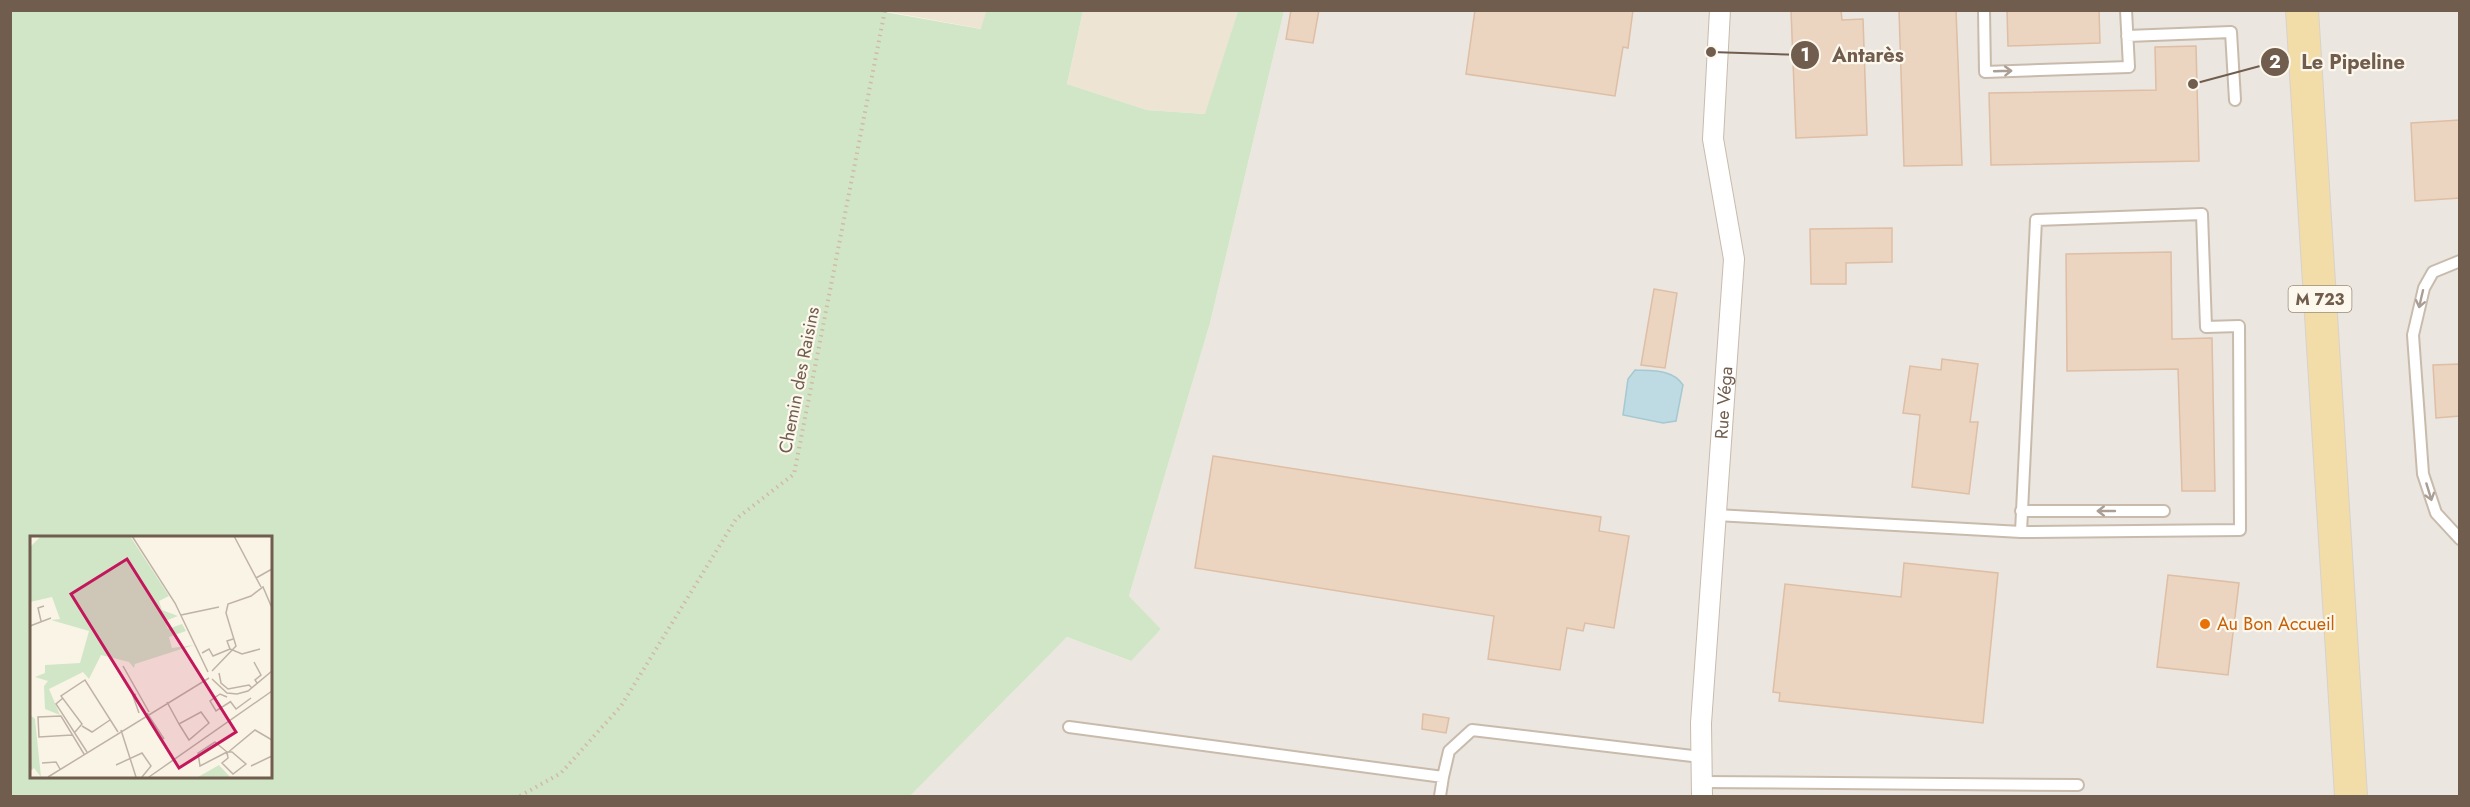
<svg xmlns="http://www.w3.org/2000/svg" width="2470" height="807" font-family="Jost,sans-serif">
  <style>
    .residential { fill: #eee4d4 }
    .industrial { fill: #ebe6e0 }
    .green { fill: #d1e6c7; fill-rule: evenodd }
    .water { fill: #bedae2; stroke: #a5c8d2; stroke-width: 1.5 }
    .building { fill: #ebd4c0; stroke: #debea4; stroke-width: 1.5 }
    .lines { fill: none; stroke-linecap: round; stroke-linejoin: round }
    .service-casing { stroke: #c8bbac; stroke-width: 14 }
    .minor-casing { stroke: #c8bbac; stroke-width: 22 }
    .primary-casing { stroke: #d7d2cd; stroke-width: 34 }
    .path { stroke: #d1baa5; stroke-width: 4; stroke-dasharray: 1.5 4.5; stroke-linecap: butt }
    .service { stroke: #fff; stroke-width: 10 }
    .minor { stroke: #fff; stroke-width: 20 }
    .primary { stroke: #f2dca7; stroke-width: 32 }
    .oneway { stroke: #aa9e95 }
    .food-dot { fill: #e8710a; stroke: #fdf8ed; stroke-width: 2 }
    .labels { text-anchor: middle; stroke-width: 4.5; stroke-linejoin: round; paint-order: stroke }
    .shield { fill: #fdf8ed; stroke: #9b8c7e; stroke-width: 1.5 }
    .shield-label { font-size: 16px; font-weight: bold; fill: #715d4e }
    .street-label { font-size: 18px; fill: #715d4e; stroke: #fdf8ed }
    .food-label { font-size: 18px; fill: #c56008; stroke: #fdf8ed; text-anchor: start }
    .inset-road { fill: none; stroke: #bfb3a5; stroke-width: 1.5 }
    .view { fill: #c2185b; fill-opacity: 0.15; stroke: #c2185b; stroke-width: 3 }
    .inset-edge { fill: none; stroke: #715d4e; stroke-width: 3 }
    .leader { fill: none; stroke: #715d4e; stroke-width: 2 }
    .callout-dot { fill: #715d4e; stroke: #fdf8ed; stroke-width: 2 }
    .mark-label { font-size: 18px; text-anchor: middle; font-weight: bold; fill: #fff }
    .callout-label { font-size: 20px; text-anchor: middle; font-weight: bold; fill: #715d4e; stroke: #fdf8ed; stroke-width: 4.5; stroke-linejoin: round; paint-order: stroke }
  </style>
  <rect width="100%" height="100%" fill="#faf4e7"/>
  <!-- residential -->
  <path class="residential" d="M 879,10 L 986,11 L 982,29 Z
    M 1083,11 L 1238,11 L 1206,114 L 1147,110 L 1067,84 Z"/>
  <!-- industrial -->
  <path class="industrial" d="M 1284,11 L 2459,11 L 2459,796 L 910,796 L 1067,637 L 1130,661 L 1161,629 L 1129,596 L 1210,323 Z"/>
  <!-- green -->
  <path class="green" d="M 879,11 L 981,29 L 986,11 L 1083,11 L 1067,84 L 1147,110 L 1205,114 L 1238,11 L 1284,11 L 1210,323 L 1129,596 L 1161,629 L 1131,661 L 1067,637 L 910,796 L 11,796 L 11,11 ZM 32,537 L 270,537 L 270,776 L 32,776 Z"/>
  <!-- water -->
  <path class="water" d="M 1635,370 C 1652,371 1673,369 1683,385 L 1676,421 L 1663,423 L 1623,415 L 1628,379 Z"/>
  <!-- building -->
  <path class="building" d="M 1291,10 L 1319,10 L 1313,43 L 1286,39 Z
    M 1475,10 L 1633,10 L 1628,48 L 1623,47 L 1615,96 L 1466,74 Z
    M 1791,10 L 1841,10 L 1842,20 L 1863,19 L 1867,135 L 1796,138 Z
    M 1899,10 L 1956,10 L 1962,165 L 1904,166 Z
    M 2007,10 L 2099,10 L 2100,43 L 2008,46 Z
    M 2196,46 L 2199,161 L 1991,165 L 1989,93 L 2156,90 L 2155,47 Z
    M 2460,120 L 2460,198 L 2415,201 L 2411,123 Z
    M 1892,228 L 1892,262 L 1846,263 L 1846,284 L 1811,284 L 1810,229 Z
    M 2171,252 L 2172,339 L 2212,338 L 2215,491 L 2182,491 L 2178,369 L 2067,371 L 2066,254 Z
    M 1654,289 L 1677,293 L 1665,368 L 1641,365 Z
    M 1942,359 L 1978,364 L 1970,422 L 1978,422 L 1969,494 L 1912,487 L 1920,415 L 1903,413 L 1910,366 L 1941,370 Z
    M 2460,364 L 2460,416 L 2436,418 L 2433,365 Z
    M 1213,456 L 1601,517 L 1599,531 L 1629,536 L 1614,628 L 1585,623 L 1583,631 L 1567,628 L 1560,670 L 1488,659 L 1494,616 L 1195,568 Z
    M 1904,563 L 1998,573 L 1983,723 L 1779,701 L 1780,693 L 1773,692 L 1785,584 L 1901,597 Z
    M 2168,575 L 2239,583 L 2228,675 L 2157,667 Z
    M 1423,714 L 1449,718 L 1446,733 L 1422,729 Z"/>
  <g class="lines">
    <defs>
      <path id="service" d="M 1984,10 L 1985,72 L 2129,67 L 2126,10
        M 2127,36 L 2231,32 L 2235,100
        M 2460,261 L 2433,272 L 2424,288 L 2413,335 L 2423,474 L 2436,513 L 2460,539
        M 2021,511 L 2164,511
        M 1716,515 L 2021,532 L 2036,220 L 2202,214 L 2206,327 L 2239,326 L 2240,530 L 2021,532
        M 1069,727 L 1443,777 L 1449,751 L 1472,730 L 1701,757
        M 1702,782 L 2078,785
        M 1440,796 L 1443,777"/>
      <g id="minor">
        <path id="s1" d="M 1702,796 L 1701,723 L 1734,259 L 1713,139 L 1720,10"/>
      </g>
      <path id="primary" d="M 2302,10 L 2351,796"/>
    </defs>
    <!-- service casing -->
    <use href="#service" class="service-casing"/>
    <!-- minor casing -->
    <use href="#minor" class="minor-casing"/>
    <!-- primary casing -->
    <use href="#primary" class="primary-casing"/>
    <!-- path -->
    <path class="path" d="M 520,796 L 561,773 L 621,706 L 736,519 L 794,474 L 885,10"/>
    <!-- service -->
    <use href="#service" class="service"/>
    <!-- minor -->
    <use href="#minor" class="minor"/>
    <!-- primary -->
    <use href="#primary" class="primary"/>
  </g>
  <!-- one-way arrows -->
  <defs><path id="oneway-shaft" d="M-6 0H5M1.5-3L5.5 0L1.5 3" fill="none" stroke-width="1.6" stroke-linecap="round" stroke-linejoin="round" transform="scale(1.5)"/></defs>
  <g class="oneway">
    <use href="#oneway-shaft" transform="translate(2003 71) rotate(-2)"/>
    <use href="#oneway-shaft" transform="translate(2421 299) rotate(103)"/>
    <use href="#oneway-shaft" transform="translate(2429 492) rotate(73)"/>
    <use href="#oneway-shaft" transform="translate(2106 511) rotate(-180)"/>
  </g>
  <!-- markers -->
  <circle class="food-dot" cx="2205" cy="624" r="6"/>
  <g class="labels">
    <!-- shield labels -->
    <rect class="shield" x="2288.5" y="286" width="63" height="26" rx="4.5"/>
    <g class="shield-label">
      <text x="2320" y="305">M 723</text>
    </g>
    <!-- street labels -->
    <g class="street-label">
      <text transform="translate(799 380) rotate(-79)" y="6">Chemin des Raisins</text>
      <text dy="6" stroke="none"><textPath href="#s1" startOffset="394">Rue Véga</textPath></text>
    </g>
    <!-- food labels -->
    <g class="food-label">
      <text x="2217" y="630">Au Bon Accueil</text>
    </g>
  </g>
  <!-- overview -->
  <g transform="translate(30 536)">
    <rect width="242" height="242" fill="#faf4e7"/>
    <path d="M 11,0 L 100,0 L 139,60 L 129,65 L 132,74 L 148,80 L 135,85 L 138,93 L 152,88 L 156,95 L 139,101 L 142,112 L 164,109 L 105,128 L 104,132 L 99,126 L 71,119 L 59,143 L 53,136 L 19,153 L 30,179 L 15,173 L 14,150 L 18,145 L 5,141 L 15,137 L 15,129 L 50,127 L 59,95 L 21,84 L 30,83 L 22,61 L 0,66 L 0,11 ZM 0,179 L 5,183 L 11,241 L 4,232 L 0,236 ZM 189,229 L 200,241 L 168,241 Z" fill="#d1e6c7"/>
    <path class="inset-road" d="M 102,0 L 145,67 L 178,136M 204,0 L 231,51M 226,42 L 242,33M 151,79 L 189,71M 11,85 L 8,72 L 14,70M 0,90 L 21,82M 203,103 L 197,105 L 200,113 L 212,118 L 230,113M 172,117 L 179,113 L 183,120 L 200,113M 224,126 L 231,139 L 225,144 L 227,147M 93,130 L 119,176M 182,135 L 206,110 L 196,77 L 198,68 L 221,60 L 233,51 L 242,72M 189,137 L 191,147 L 198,153 L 219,149 L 222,152M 182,143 L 197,157 L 207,158 L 218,155 L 242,135M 106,158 L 103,160 L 109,177M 197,161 L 190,158 L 180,165 L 186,175 L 200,166M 33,162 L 26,168 L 57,216M 200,165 L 206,173 L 221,162M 137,166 L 149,188 L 171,176 L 179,187 L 159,204 L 149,188M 117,177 L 134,203M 0,186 L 1,233M 52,190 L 62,196 L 80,184M 91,194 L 106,241M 45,196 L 52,188 L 31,160 L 55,144 L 88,196M 42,199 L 9,201 L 8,181 L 31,180 L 54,218M 185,206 L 197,216 L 170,230 L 168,217 ZM 197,216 L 202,216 L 216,228 L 203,238 L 192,227 L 198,222 ZM 196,218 L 225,194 L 242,204M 12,227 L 26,226 L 30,233M 86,229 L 112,217 L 121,230 L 112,241M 221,230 L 242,220M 18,241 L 179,142M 119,241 L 242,155"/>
    <path class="view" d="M 97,23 L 206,196 L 149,232 L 41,58 Z"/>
    <rect width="242" height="242" class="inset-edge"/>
  </g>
  <!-- callouts -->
  <path class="leader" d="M1711 52L1805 55M2193 84L2275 62"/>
  <g class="callout-dot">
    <circle cx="1711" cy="52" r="6"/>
    <circle cx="2193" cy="84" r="6"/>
    <circle cx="1805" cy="55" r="15"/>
    <circle cx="2275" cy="62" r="15"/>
  </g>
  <g class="mark-label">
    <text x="1805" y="61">1</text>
    <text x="2275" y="68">2</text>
  </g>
  <g class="callout-label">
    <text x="1868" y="62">Antarès</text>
    <text x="2353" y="69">Le Pipeline</text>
  </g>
  <!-- border -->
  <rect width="2470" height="807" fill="none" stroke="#715d4e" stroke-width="24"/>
</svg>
